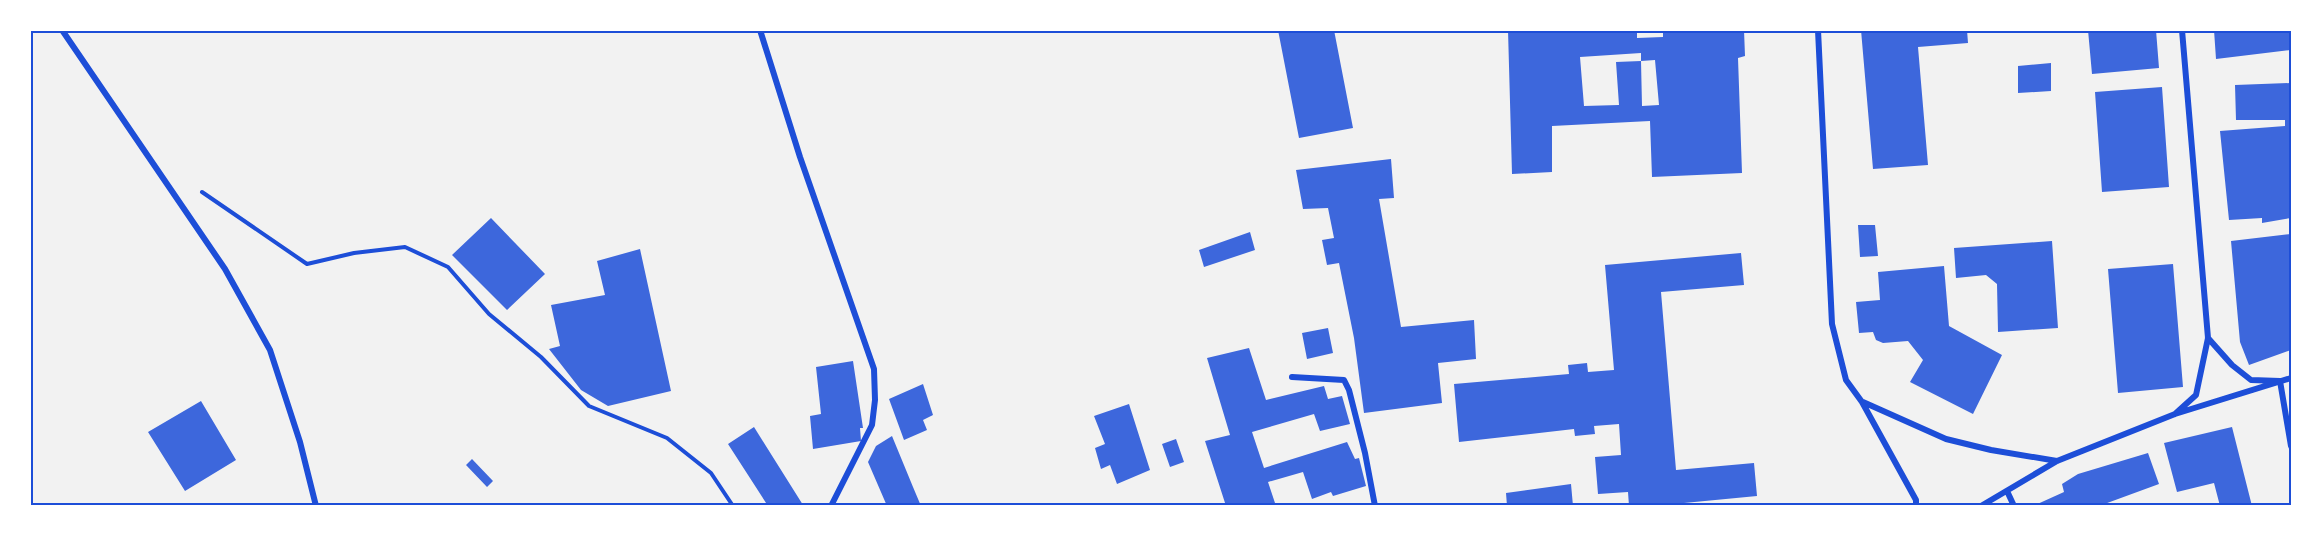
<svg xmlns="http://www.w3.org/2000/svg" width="2321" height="536" font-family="Cabin,sans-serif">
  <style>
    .building { fill: #3d67dc; fill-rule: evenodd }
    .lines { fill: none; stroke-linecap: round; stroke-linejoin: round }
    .path { stroke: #1d4ed8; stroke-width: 4 }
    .minor { stroke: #1d4ed8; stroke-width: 6 }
    .neatline { fill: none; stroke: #1d4ed8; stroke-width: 2 }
  </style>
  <rect width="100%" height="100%" fill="#f2f2f2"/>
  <!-- building -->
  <path class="building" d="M 1278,30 L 1334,30 L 1353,128 L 1299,138 Z
    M 1508,30 L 1637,30 L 1637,38 L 1663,37 L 1663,30 L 1744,30 L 1745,56 L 1738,58 L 1742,173 L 1652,177 L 1650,121 L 1552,126 L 1552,172 L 1512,174 ZM 1641,53 L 1641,61 L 1655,60 L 1659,105 L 1642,106 L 1641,61 L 1616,62 L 1619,105 L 1584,106 L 1580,57 Z
    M 1861,30 L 1967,30 L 1968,43 L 1918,47 L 1928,165 L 1873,169 Z
    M 2088,30 L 2156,30 L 2159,68 L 2092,74 Z
    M 2214,30 L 2291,30 L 2291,50 L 2216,59 Z
    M 2051,63 L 2051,91 L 2018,93 L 2018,66 Z
    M 2291,83 L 2291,218 L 2262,223 L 2262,218 L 2229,220 L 2220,131 L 2285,126 L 2285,120 L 2236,120 L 2235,85 Z
    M 2162,87 L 2169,187 L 2102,192 L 2095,92 Z
    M 1391,159 L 1394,198 L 1379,199 L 1401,327 L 1474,320 L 1476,359 L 1438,363 L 1442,403 L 1364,413 L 1354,338 L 1339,263 L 1327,265 L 1322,240 L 1334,238 L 1328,208 L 1303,209 L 1296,170 Z
    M 491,218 L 545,274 L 507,310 L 452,255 Z
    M 1858,225 L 1875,225 L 1878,256 L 1860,257 Z
    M 1250,232 L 1255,250 L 1204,267 L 1199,250 Z
    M 2291,234 L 2291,350 L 2249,365 L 2240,342 L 2231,241 Z
    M 2052,241 L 2058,328 L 1998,332 L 1997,284 L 1986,275 L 1956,278 L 1954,248 Z
    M 640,249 L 671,391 L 608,406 L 581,390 L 549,349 L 560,346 L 551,305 L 605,295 L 597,261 Z
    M 1741,253 L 1744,285 L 1661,292 L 1676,470 L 1754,463 L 1757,496 L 1684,503 L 1684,506 L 1629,506 L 1628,492 L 1598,494 L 1595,457 L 1621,455 L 1619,424 L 1594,426 L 1595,434 L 1575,436 L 1574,429 L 1459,442 L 1454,384 L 1569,374 L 1568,365 L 1587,363 L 1588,372 L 1614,370 L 1605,265 Z
    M 2173,264 L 2183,387 L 2118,393 L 2108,269 Z
    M 1944,266 L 1949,326 L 2002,355 L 1973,414 L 1910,382 L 1923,360 L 1908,341 L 1883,343 L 1876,340 L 1873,332 L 1859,333 L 1856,302 L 1880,300 L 1878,272 Z
    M 1328,328 L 1333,353 L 1307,359 L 1302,333 Z
    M 1249,348 L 1266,400 L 1324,386 L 1328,399 L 1342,396 L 1350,424 L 1320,431 L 1314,414 L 1252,432 L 1264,468 L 1347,442 L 1355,459 L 1359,458 L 1366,486 L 1333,496 L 1331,492 L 1312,499 L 1303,472 L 1268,482 L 1276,506 L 1226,506 L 1205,441 L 1230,435 L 1207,358 Z
    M 853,361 L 863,428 L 860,428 L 861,441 L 813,449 L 810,416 L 821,414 L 816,367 Z
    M 923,384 L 933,415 L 923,420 L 927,430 L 904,440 L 889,399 Z
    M 201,401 L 236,460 L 185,491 L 148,432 Z
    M 1129,404 L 1150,470 L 1117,484 L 1110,465 L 1101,469 L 1095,448 L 1105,444 L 1094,416 Z
    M 754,427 L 803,505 L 800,506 L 768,506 L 728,444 Z
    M 2232,427 L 2252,506 L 2220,506 L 2214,483 L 2177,492 L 2164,443 Z
    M 892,436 L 913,487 L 921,506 L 887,506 L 868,462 L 876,446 Z
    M 1176,439 L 1184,462 L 1170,467 L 1162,444 Z
    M 2148,453 L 2159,484 L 2099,506 L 2033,506 L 2064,492 L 2062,484 L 2078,474 Z
    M 472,459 L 493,481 L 487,487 L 466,465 Z
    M 1571,484 L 1573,506 L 1507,506 L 1506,493 Z"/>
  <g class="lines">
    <!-- path -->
    <path class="path" d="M 202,192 L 307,264 L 354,253 L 405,247 L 448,267 L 489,314 L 541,357 L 589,406 L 667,438 L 711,473 L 733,506"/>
    <!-- minor -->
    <path class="minor" d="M 62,30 L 225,269 L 270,350 L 300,442 L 316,506
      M 760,30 L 800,157 L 874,369 L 875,400 L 872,425 L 831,506
      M 1818,30 L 1832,324 L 1846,380 L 1862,402 L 1916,500 L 1916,506
      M 2208,338 L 2232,365 L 2251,380 L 2280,381 L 2291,446
      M 1292,377 L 1344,380 L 1349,390 L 1365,453 L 1375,506
      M 1863,402 L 1946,439 L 1991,450 L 2057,461
      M 2175,414 L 2196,395 L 2208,338 L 2182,30
      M 2007,491 L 2014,506
      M 1981,506 L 2057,461 L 2175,414 L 2291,378"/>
  </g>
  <!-- border -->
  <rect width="2321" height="536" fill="none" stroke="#ffffff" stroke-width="63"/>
  <rect x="32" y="32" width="2258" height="472" class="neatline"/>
</svg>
